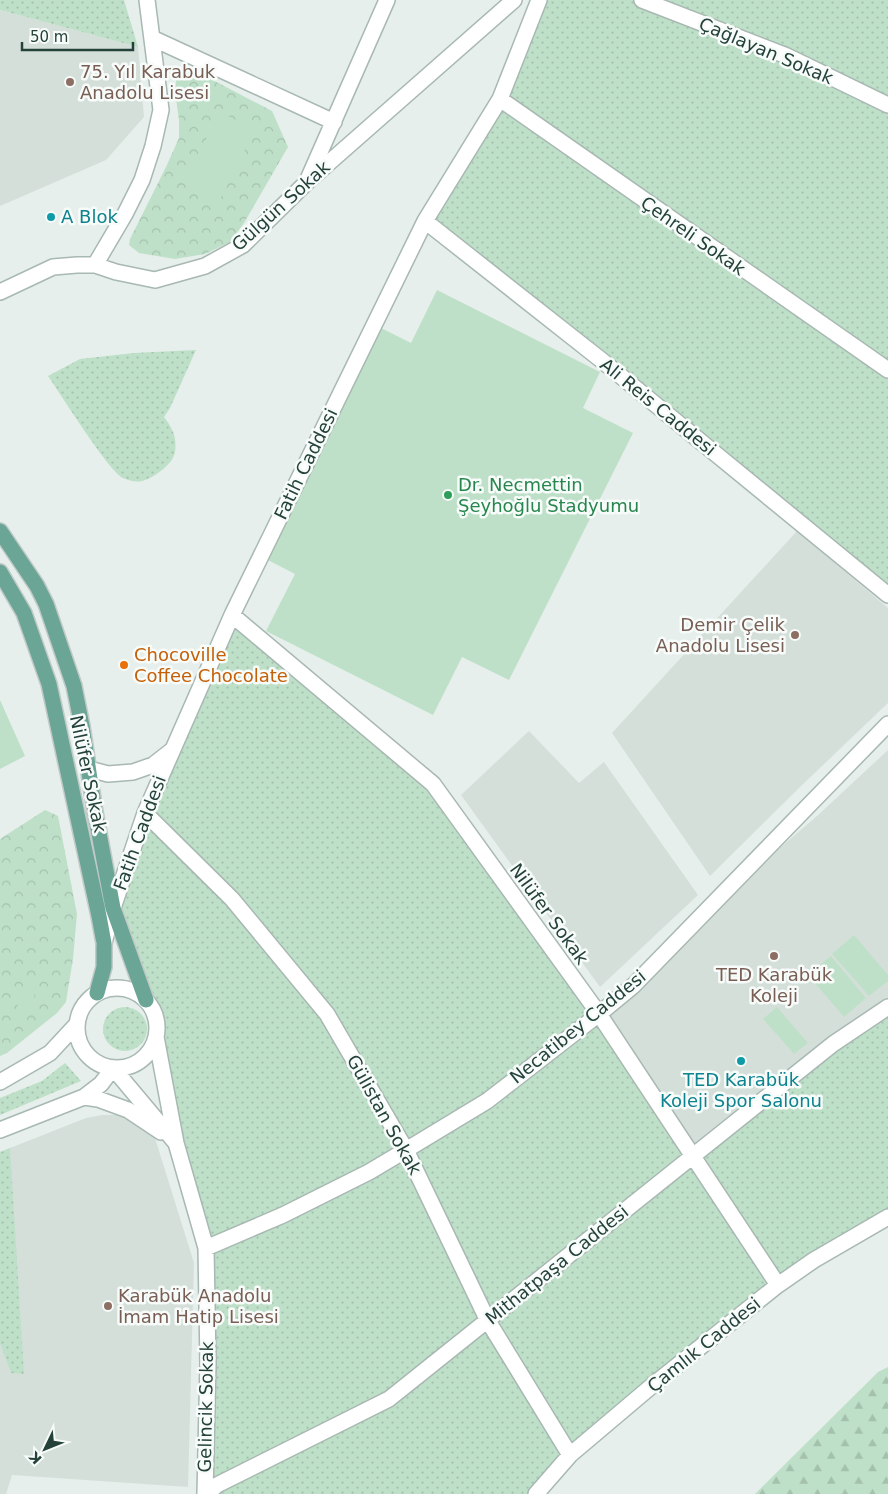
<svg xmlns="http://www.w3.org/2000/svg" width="888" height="1494" font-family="'DejaVu Sans',sans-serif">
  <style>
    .built { fill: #d4dfda }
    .grass { fill: url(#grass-dots) }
    .forest { fill: url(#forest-firs) }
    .park { fill: url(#park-crowns) }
    .pitch { fill: #bfe0c8 }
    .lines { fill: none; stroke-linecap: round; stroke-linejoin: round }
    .minor-casing { stroke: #a8b8b2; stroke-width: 18 }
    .major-casing { stroke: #c2cac8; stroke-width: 18 }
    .minor { stroke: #fff; stroke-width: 15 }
    .major { stroke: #6aa596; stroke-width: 15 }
    .education-dot { fill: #8d6e63; stroke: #f7fbf9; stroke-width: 2 }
    .culture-dot { fill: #0f9aa8; stroke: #f7fbf9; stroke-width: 2 }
    .leisure-dot { fill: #2e9e5b; stroke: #f7fbf9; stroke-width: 2 }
    .food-dot { fill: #e8710a; stroke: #f7fbf9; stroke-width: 2 }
    .labels { text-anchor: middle; stroke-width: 5; stroke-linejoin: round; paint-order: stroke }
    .street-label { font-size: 18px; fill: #24423a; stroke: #f7fbf9 }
    .education-label { font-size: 18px; fill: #785e54; stroke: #f7fbf9; text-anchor: start }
    .culture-label { font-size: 18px; fill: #0d838f; stroke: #f7fbf9; text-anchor: start }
    .leisure-label { font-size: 18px; fill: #27864d; stroke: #f7fbf9; text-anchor: start }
    .food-label { font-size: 18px; fill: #c56008; stroke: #f7fbf9; text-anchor: start }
  </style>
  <defs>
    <pattern id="grass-dots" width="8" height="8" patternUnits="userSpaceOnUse" patternTransform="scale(1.25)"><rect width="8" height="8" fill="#bfe0c8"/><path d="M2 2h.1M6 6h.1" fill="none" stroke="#a4c1ad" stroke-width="1.8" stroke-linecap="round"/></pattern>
    <pattern id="forest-firs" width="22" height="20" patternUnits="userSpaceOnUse" patternTransform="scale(1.25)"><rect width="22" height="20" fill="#bfe0c8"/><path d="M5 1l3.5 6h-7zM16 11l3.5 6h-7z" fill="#a4c1ad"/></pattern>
    <pattern id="park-crowns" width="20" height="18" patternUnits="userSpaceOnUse" patternTransform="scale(1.25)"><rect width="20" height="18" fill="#bfe0c8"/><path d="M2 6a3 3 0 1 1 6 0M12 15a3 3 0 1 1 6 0" fill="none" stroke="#a4c1ad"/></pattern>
  </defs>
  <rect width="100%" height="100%" fill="#e6efeb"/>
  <!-- built -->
  <path class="built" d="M 0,10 L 138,47 L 144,117 L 106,160 L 0,206 Z
    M 797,531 L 888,608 L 888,703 L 800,787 L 710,876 L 612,733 Z
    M 529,731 L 579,783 L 604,762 L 698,895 L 600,987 L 461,795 Z
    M 888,750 L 888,1000 L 693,1155 L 599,1014 L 704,913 L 817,816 Z
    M 102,1115 L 119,1115 L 135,1120 L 155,1138 L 194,1263 L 188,1487 L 12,1475 L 6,1494 L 0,1494 L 0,1152 L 86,1118 Z"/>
  <!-- grass -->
  <path class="grass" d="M 0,0 L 124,0 L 138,47 L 0,10 Z
    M 539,0 L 888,0 L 888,595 L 425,221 L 500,99 Z
    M 196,350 L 170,408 L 164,417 C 173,429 177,437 175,452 C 173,464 156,476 145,480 C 139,483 129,481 123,478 C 109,472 60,393 48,376 L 80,359 L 134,353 Z
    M 232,615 L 433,784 L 693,1155 L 888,1007 L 888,1217 L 814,1260 L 570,1455 L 536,1494 L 204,1494 L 206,1248 L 156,1037 C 157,1021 155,1014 146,1000 L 113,908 Z
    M103 1029a22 22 0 1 1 44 0a22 22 0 1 1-44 0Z
    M 65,1063 L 81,1081 L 0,1115 L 0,1098 L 42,1081 Z
    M 10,1148 L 24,1374 L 11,1373 L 0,1343 L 0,1152 Z"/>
  <!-- forest -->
  <path class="forest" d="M 888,1367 L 888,1494 L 755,1494 L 878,1372 Z"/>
  <!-- park -->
  <path class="park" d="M 186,66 L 272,111 L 288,147 L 244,223 L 230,242 L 205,254 L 175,259 L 139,253 L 129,245 L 130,239 L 166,167 L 179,138 L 179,120 L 175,91 L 177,74 Z
    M 45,810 L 58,816 L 77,914 L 73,959 L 66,1002 L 57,1013 L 7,1053 L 0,1056 L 0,839 Z"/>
  <!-- pitch -->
  <path class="pitch" d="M 220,112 L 255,130 L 219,201 L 184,183 Z
    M 437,290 L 600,372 L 583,408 L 633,433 L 509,680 L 462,657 L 433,715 L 266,631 L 295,574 L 264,558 L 379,327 L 411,343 Z
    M 0,700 L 25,756 L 0,769 Z
    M 854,935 L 888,975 L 888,981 L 869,996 L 832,954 Z
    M 831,956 L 866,998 L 844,1017 L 808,975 Z
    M 31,985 L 39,1011 L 21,1017 L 13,990 Z
    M 777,1007 L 808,1043 L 794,1054 L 763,1019 Z"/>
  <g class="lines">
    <defs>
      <path id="minor" d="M 642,0 L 787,56 L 888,105
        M 152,38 L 334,122
        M 500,99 L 888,370
        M 309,177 L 387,0
        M 425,221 L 600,359 L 888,595
        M 95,265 L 125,214 L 142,180 L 153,146 L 161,110 L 147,0
        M 0,292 L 53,267 L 77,265 L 95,265 L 116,272 L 155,280 L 205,266 L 243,245 L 307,182 L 514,0
        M 232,615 L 433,784 L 599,1014 L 778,1285
        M 89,769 L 108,774 L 133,772 L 153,765 L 171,751
        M 145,813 L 232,899 L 327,1014 L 406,1150 L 488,1321 L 570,1455
        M 104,943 L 113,908 L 145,813 L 232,615 L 425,221 L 500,99 L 539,0
        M77 1028a40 40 0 1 1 80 0a40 40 0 1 1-80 0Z
        M 156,1037 L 176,1143 L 206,1248 L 208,1363 L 205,1494
        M 0,1082 L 50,1053 L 76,1025
        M 84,1097 L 98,1099 L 128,1110 L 161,1132
        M 0,1130 L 84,1097 L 101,1084 L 113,1068 L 175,1142
        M 206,1248 L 283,1215 L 369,1172 L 406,1150 L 487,1101 L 599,1014 L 633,986 L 888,724
        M 207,1494 L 217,1485 L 389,1399 L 833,1044 L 888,1007
        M 536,1494 L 570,1455 L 654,1384 L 778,1285 L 814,1260 L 888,1217"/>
      <path id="major" d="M 0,531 L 37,586 L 46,604 L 74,686 L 82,726 L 95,812 L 113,908 L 146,1000
        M 0,572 L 24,613 L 49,684 L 99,916 L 104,943 L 104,967 L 97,993"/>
    </defs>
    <!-- minor casing -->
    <use href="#minor" class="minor-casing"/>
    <!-- major casing -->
    <use href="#major" class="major-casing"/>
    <!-- minor -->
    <use href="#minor" class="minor"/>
    <!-- major -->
    <use href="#major" class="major"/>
  </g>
  <!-- markers -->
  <g class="education-dot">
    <circle cx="70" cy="82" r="5"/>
    <circle cx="795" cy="635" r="5"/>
    <circle cx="774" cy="956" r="5"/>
    <circle cx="108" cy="1306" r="5"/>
  </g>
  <g class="culture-dot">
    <circle cx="51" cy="217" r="5"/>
    <circle cx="741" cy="1061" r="5"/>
  </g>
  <circle class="leisure-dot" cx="448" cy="495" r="5"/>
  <circle class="food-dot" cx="124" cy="665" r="5"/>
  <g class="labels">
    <!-- street labels -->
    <g class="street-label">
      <text transform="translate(766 51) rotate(23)" y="6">Çağlayan Sokak</text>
      <text transform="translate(281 206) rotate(-42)" y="6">Gülgün Sokak</text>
      <text transform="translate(693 236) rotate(35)" y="6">Çehreli Sokak</text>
      <text transform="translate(658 407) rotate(39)" y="6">Ali Reis Caddesi</text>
      <text transform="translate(306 464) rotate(-64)" y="6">Fatih Caddesi</text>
      <text transform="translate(88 774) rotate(78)" y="6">Nilüfer Sokak</text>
      <text transform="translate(140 833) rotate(-70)" y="6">Fatih Caddesi</text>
      <text transform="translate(549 914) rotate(54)" y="6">Nilüfer Sokak</text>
      <text transform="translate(578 1027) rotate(-39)" y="6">Necatibey Caddesi</text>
      <text transform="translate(384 1115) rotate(61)" y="6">Gülistan Sokak</text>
      <text transform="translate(557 1265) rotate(-39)" y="6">Mithatpaşa Caddesi</text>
      <text transform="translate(704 1345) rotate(-39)" y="6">Çamlık Caddesi</text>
      <text transform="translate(206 1407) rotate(-89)" y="6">Gelincik Sokak</text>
    </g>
    <!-- education labels -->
    <g class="education-label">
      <text x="80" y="78">75. Yıl Karabuk<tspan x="80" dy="21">Anadolu Lisesi</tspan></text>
      <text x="785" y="631" text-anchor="end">Demir Çelik<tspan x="785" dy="21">Anadolu Lisesi</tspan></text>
      <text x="774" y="981" text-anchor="middle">TED Karabük<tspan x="774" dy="21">Koleji</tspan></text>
      <text x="118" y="1302">Karabük Anadolu<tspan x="118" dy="21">İmam Hatip Lisesi</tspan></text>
    </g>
    <!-- culture labels -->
    <g class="culture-label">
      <text x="61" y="223">A Blok</text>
      <text x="741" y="1086" text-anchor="middle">TED Karabük<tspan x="741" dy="21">Koleji Spor Salonu</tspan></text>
    </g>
    <!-- leisure labels -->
    <g class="leisure-label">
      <text x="458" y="491">Dr. Necmettin<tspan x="458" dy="21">Şeyhoğlu Stadyumu</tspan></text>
    </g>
    <!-- food labels -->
    <g class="food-label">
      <text x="134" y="661">Chocoville<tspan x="134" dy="21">Coffee Chocolate</tspan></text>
    </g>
  </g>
  <!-- north arrow -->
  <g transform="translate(45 1449) rotate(227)" stroke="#f7fbf9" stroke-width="4" paint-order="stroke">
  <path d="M0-4L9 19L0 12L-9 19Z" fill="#24423a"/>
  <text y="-8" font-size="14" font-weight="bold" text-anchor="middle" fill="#24423a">K</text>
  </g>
  <!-- scale -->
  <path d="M22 42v8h111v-8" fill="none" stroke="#24423a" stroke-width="2.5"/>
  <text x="30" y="42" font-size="15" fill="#24423a" stroke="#f7fbf9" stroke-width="4" paint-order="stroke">50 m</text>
</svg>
